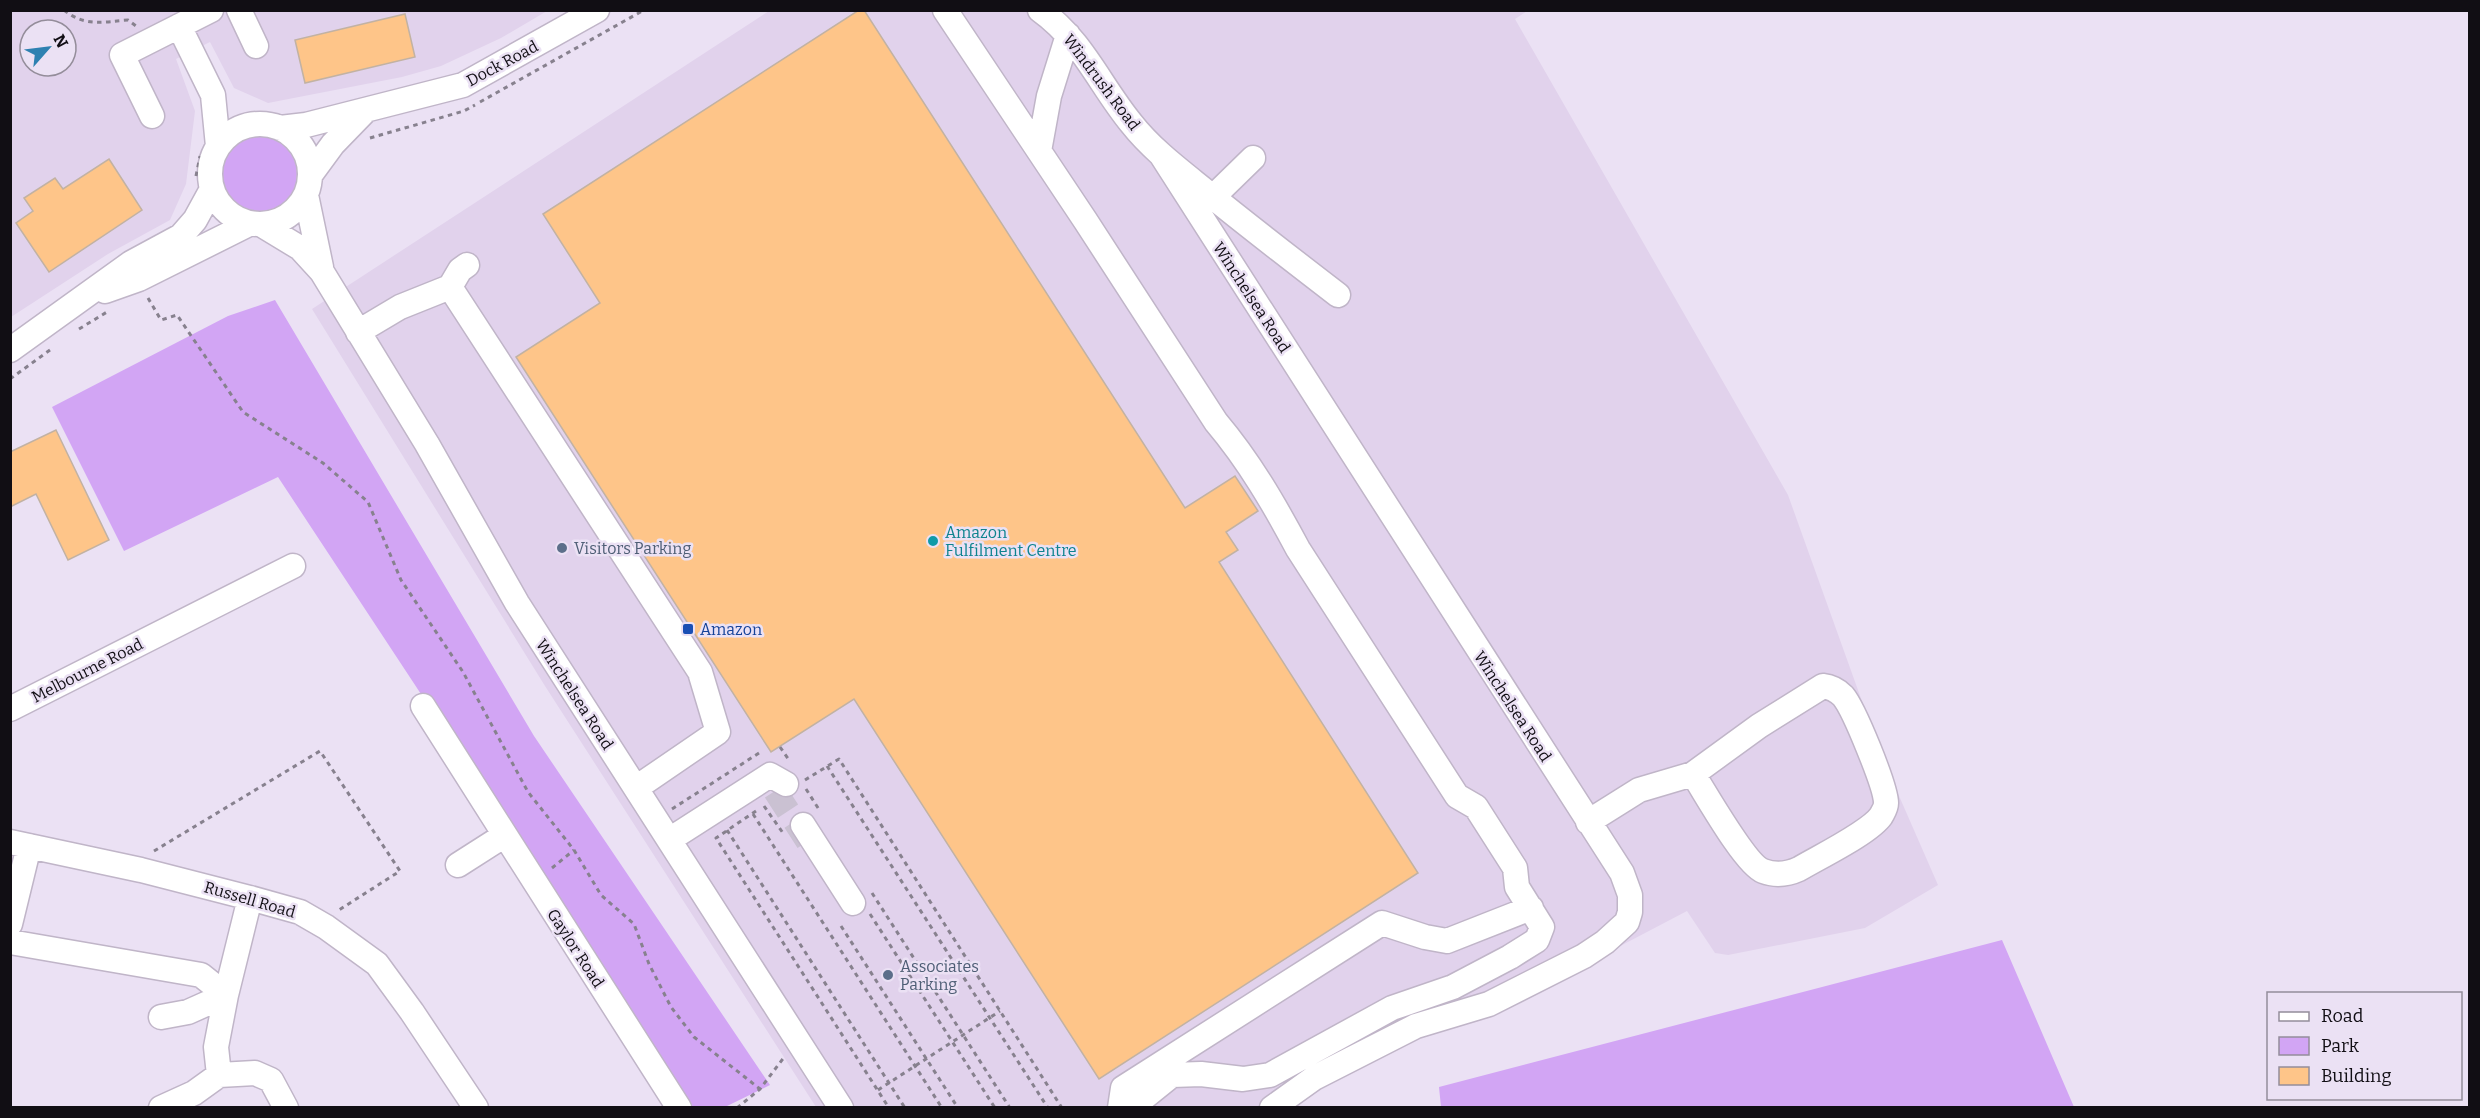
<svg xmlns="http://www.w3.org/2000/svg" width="2480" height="1118" font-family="Bitter,serif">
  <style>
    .built { fill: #e1d2ec; fill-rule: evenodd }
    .green { fill: #d2a5f4 }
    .building { fill: #fec589; stroke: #c2b2a3; stroke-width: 1.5 }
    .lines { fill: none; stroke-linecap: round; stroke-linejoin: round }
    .minor-tunnel { stroke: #cac1d2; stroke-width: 24; stroke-dasharray: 24 12; stroke-linecap: butt }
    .minor-casing { stroke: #c0b5c8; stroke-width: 27 }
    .path { stroke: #87818e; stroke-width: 3; stroke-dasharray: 4.5 4.5; stroke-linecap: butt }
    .minor { stroke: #fff; stroke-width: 24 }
    .culture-dot { fill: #0f9aa8; stroke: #ebe1f4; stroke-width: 2 }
    .service-dot { fill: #5c6f8a; stroke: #ebe1f4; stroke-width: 2 }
    .transit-dot { fill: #1a4fb4; stroke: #ebe1f4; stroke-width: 2 }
    .labels { text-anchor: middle; stroke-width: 5; stroke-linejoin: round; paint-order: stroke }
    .street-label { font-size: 16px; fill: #110e14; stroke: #ebe1f4 }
    .culture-label { font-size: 16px; fill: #0d838f; stroke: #ebe1f4; text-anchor: start }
    .service-label { font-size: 16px; fill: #4e5e75; stroke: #ebe1f4; text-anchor: start }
    .transit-label { font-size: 16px; fill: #164399; stroke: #ebe1f4; text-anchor: start }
  </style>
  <rect width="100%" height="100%" fill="#ebe1f4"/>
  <!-- built -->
  <path class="built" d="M 11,11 L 547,11 L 501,38 L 441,66 L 402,77 L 268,103 L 234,88 L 210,42 L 176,59 L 195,111 L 186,184 L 170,220 L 108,254 L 11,317 ZM 30,30 L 66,30 L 66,66 L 30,66 Z
    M 769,11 L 1527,11 L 1515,19 L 1788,495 L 1882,757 L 1938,885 L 1865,928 L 1728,955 L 1715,953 L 1687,911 L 1544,986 L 1435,1027 L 1331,1077 L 1292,1107 L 816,1107 L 545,686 L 312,309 Z"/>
  <!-- green -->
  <path class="green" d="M221 174a38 38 0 1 1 76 0a38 38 0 1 1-76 0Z
    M 275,300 L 534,736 L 770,1085 L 725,1107 L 693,1107 L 278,477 L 124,551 L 52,407 L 228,316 Z
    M 2002,940 L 2074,1107 L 1441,1107 L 1439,1087 Z"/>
  <!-- building -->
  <path class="building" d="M 859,10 L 864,10 L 1185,508 L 1235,476 L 1258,511 L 1226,532 L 1238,550 L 1219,562 L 1418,873 L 1099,1079 L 854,699 L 771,752 L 516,357 L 600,303 L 543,214 Z
    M 405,14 L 415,57 L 305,83 L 295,40 Z
    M 109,159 L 142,210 L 49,272 L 16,223 L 33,211 L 24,198 L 55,178 L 63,189 Z
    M 56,430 L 109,540 L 68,560 L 36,494 L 10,507 L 10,452 Z"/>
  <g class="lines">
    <!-- minor-tunnel -->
    <path class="minor-tunnel" d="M 775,791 L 810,845"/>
    <defs>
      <path id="minor" d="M 239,10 L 256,46
        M 945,10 L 1085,220 L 1216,422 C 1249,461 1274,504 1298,549 L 1457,796 L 1476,807 L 1515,868 L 1517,887 L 1542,927 L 1537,940 L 1510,957 L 1453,987 L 1392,1008 L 1270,1075 L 1243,1079 L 1201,1074 L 1172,1075 L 1141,1100 L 1139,1108
        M 1040,10 C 1083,41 1099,84 1131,123 C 1153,151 1182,172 1209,194 C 1251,228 1295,262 1338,295
        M 179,26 L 213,95 L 218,146
        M 152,116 L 122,55 L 211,10
        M210 174a50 50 0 1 1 100 0a50 50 0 1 1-100 0Z
        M 280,128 L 306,125 L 463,85 L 597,10
        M 1039,151 L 1049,96 L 1068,35
        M 1162,156 L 1622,873 L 1630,895 L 1630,912 L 1627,922 L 1605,942 L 1584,956 L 1489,1004 L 1416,1026 L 1314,1078 L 1272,1108
        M 311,174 L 333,144 L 366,110
        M 306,195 L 321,267
        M 1213,197 L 1253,158
        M 262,225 L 300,248 L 322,272 L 427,444 L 517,603 L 841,1108
        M 450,287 L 460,270 L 467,265
        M 105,291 L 139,279 L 249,224
        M 358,332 L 400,307 L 450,287 L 700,672 L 718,732 L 636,788
        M 10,350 L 131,263 L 181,236 L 195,220 L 212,189
        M 423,706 L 505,835
        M 10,709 L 293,566
        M 1588,822 L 1639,790 L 1693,774 L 1759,726 L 1823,686 C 1832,687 1837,690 1843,696 C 1854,709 1886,787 1886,803 C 1886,808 1883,812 1881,816 C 1869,833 1819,857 1799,869 C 1788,874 1776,876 1763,871 C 1745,864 1706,794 1693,774
        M 803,825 L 853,903
        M 669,840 L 770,775 L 786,784
        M 10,842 L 141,870 L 250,898 L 300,912 L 326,927 L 377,964 L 412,1012 L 476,1108
        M 458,865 L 505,835 L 679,1108
        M 10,924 L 29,846
        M 10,942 L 201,975 L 226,995 L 216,1047 L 219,1075 L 194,1093 L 161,1108
        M 161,1017 L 188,1012 L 226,995 L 250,898
        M 219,1075 L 255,1073 L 271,1080 L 286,1108
        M 1120,1108 L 1123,1088 L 1382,923 L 1425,937 L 1447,941 L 1531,908"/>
    </defs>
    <!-- minor casing -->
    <use href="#minor" class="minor-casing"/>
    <!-- path -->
    <path class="path" d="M 64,10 C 85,27 103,22 128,20 L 136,26
      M 480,102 L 644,10
      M 370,138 L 464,111 L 475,105
      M 196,176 L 200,156
      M 148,298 L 161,320 L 177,315 L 243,412 L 323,463 L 368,502 L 401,580 L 463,672 L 528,792 L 574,850 L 601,895 L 634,924 L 649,964 L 671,1007 L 694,1037 L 760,1089
      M 79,329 L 107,312
      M 10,379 L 50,350
      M 780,747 L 789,760
      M 827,766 L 1048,1108
      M 805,780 L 839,759 L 1062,1108
      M 806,789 L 820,811
      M 764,806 L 783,833
      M 672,809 L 759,753
      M 756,811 L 716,838 L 889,1108
      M 753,814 L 942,1108
      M 727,830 L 905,1108
      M 154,851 L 320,751 L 400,871 L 339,910
      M 552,868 L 574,850
      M 872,893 L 1010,1108
      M 870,914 L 995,1108
      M 841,926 L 958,1108
      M 878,1090 L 1000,1011
      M 737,1108 L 760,1089 L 785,1056"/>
    <!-- minor -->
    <use href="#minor" class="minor"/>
  </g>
  <!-- markers -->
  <circle class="culture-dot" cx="933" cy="541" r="6"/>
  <g class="service-dot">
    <circle cx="562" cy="548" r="6"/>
    <circle cx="888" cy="975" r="6"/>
  </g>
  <rect class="transit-dot" x="682" y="623" width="12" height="12" rx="3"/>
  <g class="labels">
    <!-- street labels -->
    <g class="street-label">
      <text transform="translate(502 63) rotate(-28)" y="6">Dock Road</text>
      <text transform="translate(1102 82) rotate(53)" y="6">Windrush Road</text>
      <text transform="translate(1252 297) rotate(57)" y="6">Winchelsea Road</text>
      <text transform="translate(87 670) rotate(-27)" y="6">Melbourne Road</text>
      <text transform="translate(575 694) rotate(57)" y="6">Winchelsea Road</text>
      <text transform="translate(1513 706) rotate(57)" y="6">Winchelsea Road</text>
      <text transform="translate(250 899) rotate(16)" y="6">Russell Road</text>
      <text transform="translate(576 948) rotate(57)" y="6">Gaylor Road</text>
    </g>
    <!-- culture labels -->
    <g class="culture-label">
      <text x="945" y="538">Amazon<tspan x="945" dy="18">Fulfilment Centre</tspan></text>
    </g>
    <!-- service labels -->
    <g class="service-label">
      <text x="574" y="554">Visitors Parking</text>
      <text x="900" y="972">Associates<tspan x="900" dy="18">Parking</tspan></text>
    </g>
    <!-- transit labels -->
    <g class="transit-label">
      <text x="700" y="635">Amazon</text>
    </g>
  </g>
  <!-- border -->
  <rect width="2480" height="1118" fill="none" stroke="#110e14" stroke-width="24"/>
  <!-- legend -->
  <rect x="2267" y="992" width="195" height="108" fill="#ebe1f4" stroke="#948d9a" stroke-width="1.5"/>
  <rect x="2279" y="1012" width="30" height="9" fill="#ffffff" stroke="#948d9a" stroke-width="1.5"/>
  <text x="2321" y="1022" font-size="18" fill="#110e14">Road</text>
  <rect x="2279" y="1037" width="30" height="18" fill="#d2a5f4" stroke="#948d9a" stroke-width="1.5"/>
  <text x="2321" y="1052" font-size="18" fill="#110e14">Park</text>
  <rect x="2279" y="1067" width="30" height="18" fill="#fec589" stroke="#948d9a" stroke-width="1.5"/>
  <text x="2321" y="1082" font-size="18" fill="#110e14">Building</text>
  <!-- north arrow -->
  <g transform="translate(48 48) rotate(62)"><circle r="28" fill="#ebe1f4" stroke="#948d9a" stroke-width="1.5"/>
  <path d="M0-4.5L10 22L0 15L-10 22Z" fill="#2e81b1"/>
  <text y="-9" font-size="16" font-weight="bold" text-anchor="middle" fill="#110e14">N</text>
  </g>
</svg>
